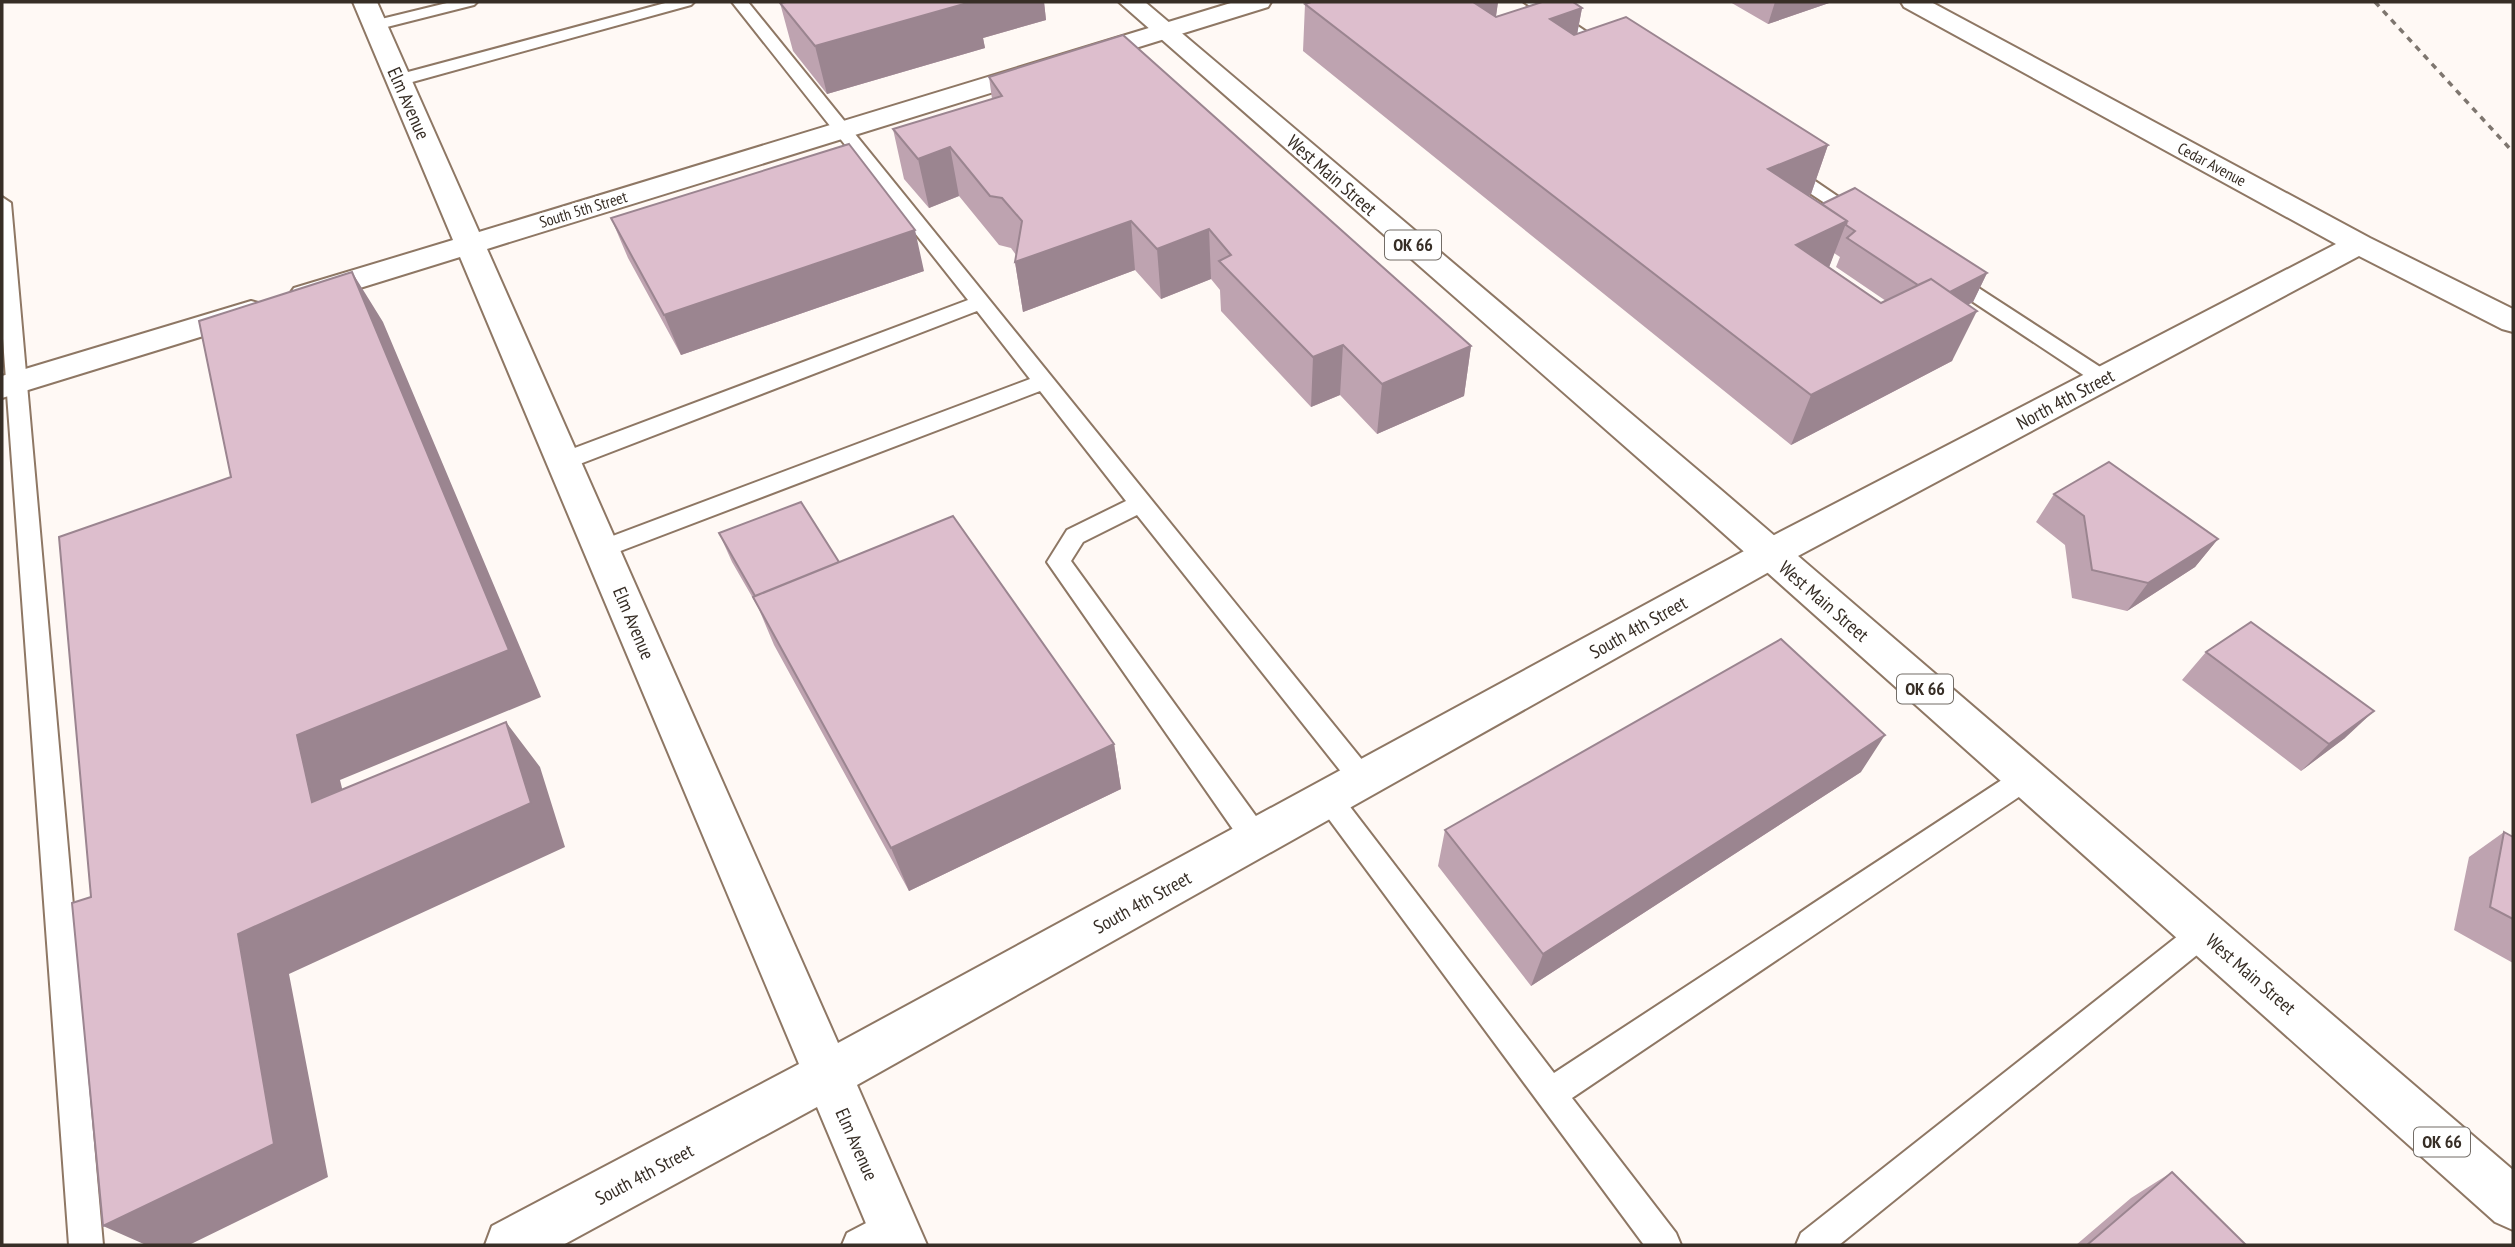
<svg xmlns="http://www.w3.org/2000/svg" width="2515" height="1247" font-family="'PT Sans Narrow',sans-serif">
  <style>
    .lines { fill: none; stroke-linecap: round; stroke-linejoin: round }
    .lane-casing { stroke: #8e7764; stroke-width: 4 }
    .street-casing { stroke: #8e7764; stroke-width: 4 }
    .primary-casing { stroke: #8e7764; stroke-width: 4 }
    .lane { fill: #fff; fill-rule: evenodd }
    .street { fill: #fff; fill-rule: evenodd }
    .primary { fill: #fff; fill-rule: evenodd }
    .rail { stroke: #7e766f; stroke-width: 3.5; stroke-dasharray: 6 6; stroke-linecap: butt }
    .wall { fill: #bea3b0; fill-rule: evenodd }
    .shaded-wall { fill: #9b8590 }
    .building { fill: #ddbecd; stroke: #9b8590; stroke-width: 2 }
    .labels { text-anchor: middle; stroke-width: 6; stroke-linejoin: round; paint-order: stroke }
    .far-street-label { font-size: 16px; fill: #372e26; stroke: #fff }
    .shield { fill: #fff; stroke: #736d67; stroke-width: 2 }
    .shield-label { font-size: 18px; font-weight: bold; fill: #372e26 }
    .street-label { font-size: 19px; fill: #372e26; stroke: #fff }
  </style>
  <rect width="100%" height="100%" fill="#fff9f5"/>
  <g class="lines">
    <defs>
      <path id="lane" d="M 451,2 L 477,2 L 474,5 L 375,30 L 367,25 L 369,22 Z
        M 669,2 L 694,2 L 691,5 L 405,84 L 393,84 L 391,80 L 393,76 Z
        M 732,2 L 748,2 L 1372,772 L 1376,780 L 1372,788 L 1363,791 L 1354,788 L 1137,515 L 1083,542 L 1071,561 L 1266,830 L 1270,839 L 1266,848 L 1256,851 L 1246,848 L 1047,562 L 1067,530 L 1126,501 L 1040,391 L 610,555 L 602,558 L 594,555 L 590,549 L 594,543 L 1030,379 L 977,311 L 572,467 L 564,469 L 556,467 L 553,461 L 556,455 L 968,300 Z
        M 1524,2 L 1542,2 L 1615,51 L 1607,56 L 1601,54 Z
        M 1787,165 L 1793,166 L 1868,217 L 1866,221 L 1852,221 L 1781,174 L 1778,170 Z
        M 2,197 L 11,203 L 103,1245 L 69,1245 L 2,325 Z
        M 1950,272 L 1957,274 L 2111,374 L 2114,379 L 2111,384 L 2097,384 L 1943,282 L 1940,278 L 1943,274 Z
        M 2026,767 L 2035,770 L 2039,778 L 2035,786 L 1572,1098 L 1676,1233 L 1681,1245 L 1644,1245 L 1314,799 L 1318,791 L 1328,787 L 1338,791 L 1554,1073 L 2017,770 Z
        M 2203,920 L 2213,924 L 2217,933 L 2213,942 L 1839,1245 L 1796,1245 L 1801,1233 L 2193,924 Z
        M 893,1209 L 905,1214 L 910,1226 C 898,1247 868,1245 842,1245 L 847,1233 Z"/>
      <path id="street" d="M 353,2 L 377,2 L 479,232 L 1234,2 L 1271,2 L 1268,7 L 487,249 L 838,1043 L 1757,544 L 2336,244 L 1904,7 L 1901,2 L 1931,2 L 2370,238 L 2513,309 L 2513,332 L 2502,329 L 2359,256 L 1783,564 L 857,1085 L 927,1245 L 875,1245 L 817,1107 L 563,1245 L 485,1245 L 492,1226 L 799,1064 L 460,257 L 305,305 L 294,302 L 289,295 L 294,288 L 453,240 Z
        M 251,301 L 262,304 L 267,311 L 262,318 L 2,398 L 2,376 Z"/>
      <path id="primary" d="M 1119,2 L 1145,2 L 1720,489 L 2513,1170 L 2513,1230 L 2495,1222 L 1694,507 Z"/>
    </defs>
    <!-- lane casing -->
    <use href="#lane" class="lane-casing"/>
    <!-- street casing -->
    <use href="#street" class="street-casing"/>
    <!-- primary casing -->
    <use href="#primary" class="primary-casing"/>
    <!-- lane -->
    <use href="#lane" class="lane"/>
    <!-- street -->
    <use href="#street" class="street"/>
    <!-- primary -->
    <use href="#primary" class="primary"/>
    <!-- rail -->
    <path class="rail" d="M 2375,2 L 2513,152"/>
  </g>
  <!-- wall -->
  <path class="wall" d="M 786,2 L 1044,2 L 1046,20 L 983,38 L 985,48 L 827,94 L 793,51 L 780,3 Z
    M 1311,2 L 1498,2 L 1496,16 L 1582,8 L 1577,34 L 1828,145 L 1811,194 L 1808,195 L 1822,204 L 1987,273 L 1973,302 L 1968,305 L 1952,361 L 1791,445 L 1303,51 L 1305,4 ZM 1834,253 L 1840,257 L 1836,267 L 1886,301 L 1881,303 L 1829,267 Z
    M 1730,2 L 1832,2 L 1768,24 Z
    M 989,77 L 1471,346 L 1464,396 L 1377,434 L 1340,395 L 1311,407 L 1221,311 L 1220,290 L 1211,279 L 1161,299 L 1135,270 L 1023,312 L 1015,262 L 1016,255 L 1011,248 L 999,245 L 959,196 L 929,208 L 904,179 L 893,129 L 992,99 Z
    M 611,218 L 924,271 L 681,355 L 628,258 Z
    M 2054,494 L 2218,539 L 2195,567 L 2127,611 L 2072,598 L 2065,545 L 2036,522 Z
    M 719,533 L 839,562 L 1114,744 L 1121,789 L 909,891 L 774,645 L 758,607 L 732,562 Z
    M 2206,652 L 2345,738 L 2301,771 L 2182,680 Z
    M 1861,772 L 1531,986 L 1438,866 L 1445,830 Z
    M 2504,832 L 2513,837 L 2513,963 L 2454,930 L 2469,857 Z
    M 2172,1172 L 2246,1245 L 2076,1245 L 2131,1198 Z"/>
  <!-- shaded-wall -->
  <path class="shaded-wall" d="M 971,2 L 1044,2 L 1046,20 L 983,38 L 985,48 L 827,94 L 815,46 Z
    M 1448,2 L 1498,2 L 1496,16 L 1445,34 Z
    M 1775,2 L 1832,2 L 1768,24 Z
    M 1582,8 L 1573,56 L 1550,19 Z
    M 1828,145 L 1811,194 L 1752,219 L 1768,169 Z
    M 950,147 L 959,196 L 929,208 L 918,159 Z
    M 1131,221 L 1135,270 L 1023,312 L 1015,262 Z
    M 1847,221 L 1828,270 L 1796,245 Z
    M 1209,229 L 1211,279 L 1161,299 L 1157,249 Z
    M 915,230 L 924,271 L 681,355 L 664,315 Z
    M 352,272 L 383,322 L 541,697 L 340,780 L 356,845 L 312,802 L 297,735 Z
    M 1987,273 L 1973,302 L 1924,327 L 1938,298 Z
    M 1977,311 L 1952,361 L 1791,445 L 1811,395 Z
    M 1343,345 L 1340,395 L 1311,407 L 1313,357 Z
    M 1471,346 L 1464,396 L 1377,434 L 1382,384 Z
    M 2218,539 L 2195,567 L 2127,611 L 2148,583 Z
    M 2374,711 L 2345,738 L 2301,771 L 2329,744 Z
    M 506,722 L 540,767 L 565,847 L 289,974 L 328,1177 L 189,1245 L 146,1245 L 103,1226 L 238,934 Z
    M 1885,735 L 1861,772 L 1531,986 L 1543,954 Z
    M 1114,744 L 1121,789 L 909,891 L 891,848 Z"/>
  <!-- building -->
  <path class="building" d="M 786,2 L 971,2 L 815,46 L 780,3 Z
    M 1311,2 L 1473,2 L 1496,17 L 1542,2 L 1573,2 L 1582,8 L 1550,19 L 1574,35 L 1626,17 L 1828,145 L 1768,169 L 1847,221 L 1796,245 L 1881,303 L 1931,279 L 1977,311 L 1811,395 L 1305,4 Z
    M 1123,35 L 1471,346 L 1382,384 L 1343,345 L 1313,357 L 1219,261 L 1231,255 L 1209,229 L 1157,249 L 1131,221 L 1015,262 L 1022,221 L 1002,198 L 990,196 L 950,147 L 918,159 L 893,129 L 1002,96 L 989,77 Z
    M 849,144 L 915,230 L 664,315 L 611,218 Z
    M 1855,188 L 1987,273 L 1950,292 L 1931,279 L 1918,285 L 1847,238 L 1855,231 L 1846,225 L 1847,221 L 1822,204 Z
    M 352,272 L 509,650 L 297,735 L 312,802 L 506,722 L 531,803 L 238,934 L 274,1144 L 103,1226 L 72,903 L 91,897 L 59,537 L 231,477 L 199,321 Z
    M 2109,462 L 2218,539 L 2148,583 L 2092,570 L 2084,516 L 2054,494 Z
    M 801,502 L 839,562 L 755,596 L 719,533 Z
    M 953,516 L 1114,744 L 891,848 L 753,597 Z
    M 2251,622 L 2374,711 L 2329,744 L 2206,652 Z
    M 1781,639 L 1885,735 L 1543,954 L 1445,830 Z
    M 2504,832 L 2513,837 L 2513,919 L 2490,907 Z
    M 2172,1172 L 2246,1245 L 2087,1245 Z"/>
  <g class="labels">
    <!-- far-street labels -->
    <g class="far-street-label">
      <text transform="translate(2212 164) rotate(28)" y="6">Cedar Avenue</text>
      <text transform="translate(583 209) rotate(-17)" y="6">South 5th Street</text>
    </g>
    <!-- shield labels -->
    <g class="shield">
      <rect x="1385" y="230.5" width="56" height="29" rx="5"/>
      <rect x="1897" y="674.5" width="56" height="29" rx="5"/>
      <rect x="2414" y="1127.5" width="56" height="29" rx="5"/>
    </g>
    <g class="shield-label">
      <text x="1413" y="251">OK 66</text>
      <text x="1925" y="695">OK 66</text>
      <text x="2442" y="1148">OK 66</text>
    </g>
    <!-- street labels -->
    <g class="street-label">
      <text transform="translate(409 103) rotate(66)" y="7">Elm Avenue</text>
      <text transform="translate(1332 175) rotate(41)" y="7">West Main Street</text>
      <text transform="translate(2065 399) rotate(-28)" y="7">North 4th Street</text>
      <text transform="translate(1824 601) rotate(41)" y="7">West Main Street</text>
      <text transform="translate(634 623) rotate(67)" y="7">Elm Avenue</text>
      <text transform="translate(1638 627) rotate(-29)" y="7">South 4th Street</text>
      <text transform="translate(1142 902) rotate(-29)" y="7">South 4th Street</text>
      <text transform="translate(2251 974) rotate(41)" y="7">West Main Street</text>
      <text transform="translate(857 1144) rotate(66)" y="7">Elm Avenue</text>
      <text transform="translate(644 1174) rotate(-28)" y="7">South 4th Street</text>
    </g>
  </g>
  <!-- border -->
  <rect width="2515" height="1247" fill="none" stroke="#372e26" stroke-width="7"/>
</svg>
